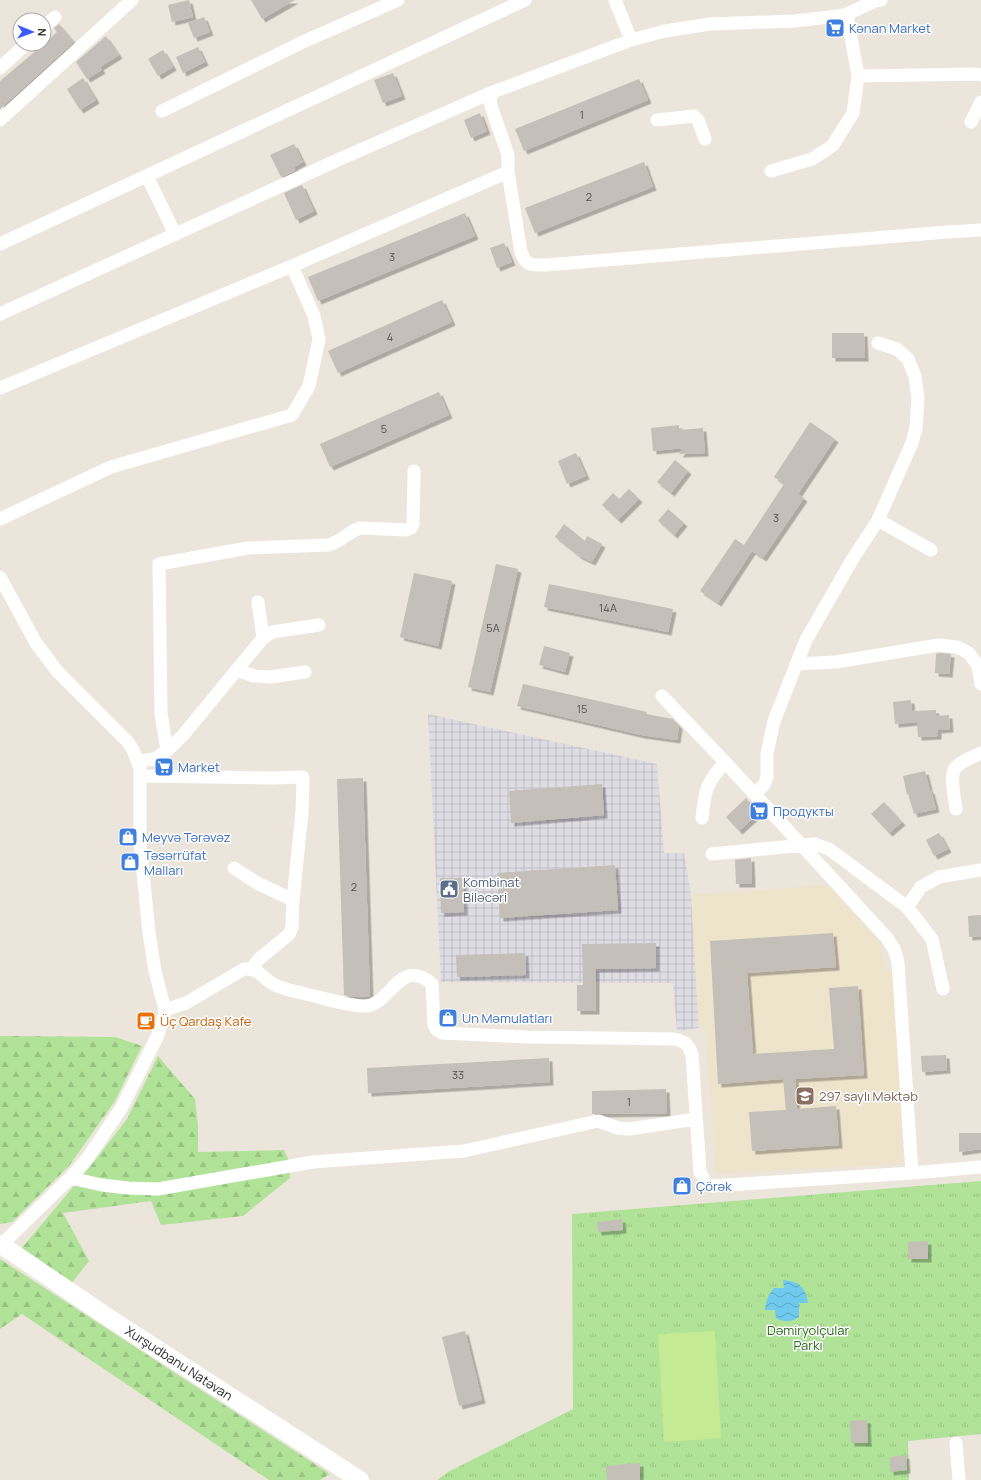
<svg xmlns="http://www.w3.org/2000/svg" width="981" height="1480" font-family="Manrope,sans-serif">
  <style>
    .industrial { fill: url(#industrial-grid) }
    .education { fill: #eee3cb }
    .forest { fill: url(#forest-firs) }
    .park { fill: url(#park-tufts) }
    .pitch { fill: #c4ea94 }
    .water { fill: url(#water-waves) }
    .building { fill: #c4bfb8; filter: url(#shadow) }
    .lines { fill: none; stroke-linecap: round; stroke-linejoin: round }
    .street { stroke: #fff; stroke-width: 13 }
    .secondary { stroke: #fff; stroke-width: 18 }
    .labels { text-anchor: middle; stroke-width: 3; stroke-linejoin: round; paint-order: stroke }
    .number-label { font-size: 11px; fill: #504f4e }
    .shop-label { font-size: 13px; fill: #366cbe; stroke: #fff; text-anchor: start }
    .service-label { font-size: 13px; fill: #4e5e75; stroke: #fff; text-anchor: start }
    .food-label { font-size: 13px; fill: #c56008; stroke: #fff; text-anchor: start }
    .education-label { font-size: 13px; fill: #785e54; stroke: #fff; text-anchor: start }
    .park-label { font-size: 13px; fill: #29671a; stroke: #fff }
    .street-label { font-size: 13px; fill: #2a2a2a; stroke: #fff }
  </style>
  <defs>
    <pattern id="industrial-grid" width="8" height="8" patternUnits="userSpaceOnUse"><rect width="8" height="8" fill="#dfdde4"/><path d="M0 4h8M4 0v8" fill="none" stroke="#c0bec4"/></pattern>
    <pattern id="forest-firs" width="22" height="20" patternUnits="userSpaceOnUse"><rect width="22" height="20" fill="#b0e398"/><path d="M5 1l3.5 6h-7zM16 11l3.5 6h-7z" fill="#98c383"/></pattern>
    <pattern id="park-tufts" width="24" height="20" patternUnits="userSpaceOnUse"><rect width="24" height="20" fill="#b0e398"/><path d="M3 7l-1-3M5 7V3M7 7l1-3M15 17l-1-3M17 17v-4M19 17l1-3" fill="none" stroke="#98c383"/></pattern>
    <pattern id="water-waves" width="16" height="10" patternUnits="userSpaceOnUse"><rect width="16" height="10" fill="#6fcaee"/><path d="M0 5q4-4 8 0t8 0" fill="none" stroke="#5ba4c1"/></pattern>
    <filter id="shadow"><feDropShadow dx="3.5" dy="3.5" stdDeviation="0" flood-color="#0004"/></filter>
  </defs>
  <rect width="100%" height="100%" fill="#ece5dc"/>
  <!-- industrial -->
  <path class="industrial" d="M 428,714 L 657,764 L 664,853 L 684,853 L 691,895 L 699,1028 L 677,1031 L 673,983 L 441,982 Z"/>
  <!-- education -->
  <path class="education" d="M 827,885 L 879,941 L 886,970 L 894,972 L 903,1164 L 716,1174 L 705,1028 L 699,1028 L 691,895 Z"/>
  <!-- forest -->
  <path class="forest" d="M 0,1036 L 115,1037 L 142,1046 L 115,1101 L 69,1166 L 12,1222 L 0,1224 Z
    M 158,1056 L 195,1099 L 198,1125 L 198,1152 L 284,1150 L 290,1163 L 290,1178 L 243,1216 L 161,1225 L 151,1201 L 63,1213 L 89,1261 L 72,1283 L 21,1249 L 89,1168 L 127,1119 Z
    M 0,1259 L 330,1474 L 320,1480 L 269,1480 L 22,1314 L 0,1329 Z"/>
  <!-- park -->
  <path class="park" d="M 981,1181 L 981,1434 L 908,1441 L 909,1480 L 437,1480 L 448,1472 L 573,1409 L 572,1214 Z"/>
  <!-- pitch -->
  <path class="pitch" d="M 715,1331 L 721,1438 L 664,1442 L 658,1334 Z"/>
  <!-- water -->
  <path class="water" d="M 783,1280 C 799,1281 806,1288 808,1303 L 799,1303 L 799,1317 C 791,1322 785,1323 776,1318 L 775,1310 L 765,1310 C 766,1301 768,1295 774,1288 L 784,1288 Z"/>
  <!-- building -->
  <path class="building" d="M 189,0 L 193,17 L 172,22 L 168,5 Z
    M 251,0 L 295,0 L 262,19 Z
    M 204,17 L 210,32 L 194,38 L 188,23 Z
    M 59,24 L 74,42 L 0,109 L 0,81 L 44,44 L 57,32 L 54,28 Z
    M 106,36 L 119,55 L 100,67 L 102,70 L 87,79 L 76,62 Z
    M 198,47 L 205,62 L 183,73 L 176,57 Z
    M 163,50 L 173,67 L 158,76 L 148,59 Z
    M 393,73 L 402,96 L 383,103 L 374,80 Z
    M 83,78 L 96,100 L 80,110 L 67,89 Z
    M 639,79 L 648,100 L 524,151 L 515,129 Z
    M 480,113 L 487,131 L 471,138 L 464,120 Z
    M 294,144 L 303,162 L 294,167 L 295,171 L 281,177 L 270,155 Z
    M 644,162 L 653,187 L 535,233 L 525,208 Z
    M 302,185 L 314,211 L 296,220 L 284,193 Z
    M 465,213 L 475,236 L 318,301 L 308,277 Z
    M 504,243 L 512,262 L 497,268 L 490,248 Z
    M 442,300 L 452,322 L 338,373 L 328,351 Z
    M 832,333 L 864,333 L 865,358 L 832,358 Z
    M 439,392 L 449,415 L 330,467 L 320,444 Z
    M 810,422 L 835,439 L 798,494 L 804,498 L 763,558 L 752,551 L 718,603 L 700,591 L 735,539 L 744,545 L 784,484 L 774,477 Z
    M 679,425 L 679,430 L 703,428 L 705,453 L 679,454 L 684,448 L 653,451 L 651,428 Z
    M 576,453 L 586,476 L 567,484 L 558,461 Z
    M 675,460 L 688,471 L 671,493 L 657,482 Z
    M 629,489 L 639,499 L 618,520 L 602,505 L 613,493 L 619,499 Z
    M 668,509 L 684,523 L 674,535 L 658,521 Z
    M 564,524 L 585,541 L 587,536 L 602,544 L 592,562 L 579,556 L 555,537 Z
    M 496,564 L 518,569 L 490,692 L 468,687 Z
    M 414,573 L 452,581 L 438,646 L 400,637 Z
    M 549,584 L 673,609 L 668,632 L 544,607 Z
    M 544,646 L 570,653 L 565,672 L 539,665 Z
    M 939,653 L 951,654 L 949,674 L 935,673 L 936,654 Z
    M 523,684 L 647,712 L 646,714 L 673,719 L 679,726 L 677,740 L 641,735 L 517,706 Z
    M 911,700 L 912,711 L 936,710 L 936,716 L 949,715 L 950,729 L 938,730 L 938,736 L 918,737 L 917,722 L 895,724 L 893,702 Z
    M 925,771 L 930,791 L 931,790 L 936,809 L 914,814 L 908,794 L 907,795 L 903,776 Z
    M 363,778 L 370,996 L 351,997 L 344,995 L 337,779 Z
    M 602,784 L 604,815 L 511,823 L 509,791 Z
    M 746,798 L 759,813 L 739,831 L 726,817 Z
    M 884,802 L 902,822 L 889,833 L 871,814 Z
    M 939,833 L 948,849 L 934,856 L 926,840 Z
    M 751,858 L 752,884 L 736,884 L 735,860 Z
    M 615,865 L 618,910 L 500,918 L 497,873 Z
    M 440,878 L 463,878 L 464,912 L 441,913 Z
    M 981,915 L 981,936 L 969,937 L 968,916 Z
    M 833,933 L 836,967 L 747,973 L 753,1054 L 834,1049 L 829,988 L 858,986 L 864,1075 L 795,1079 L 797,1109 L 836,1106 L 839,1145 L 752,1151 L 749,1112 L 786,1110 L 783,1079 L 718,1084 L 710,941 Z
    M 656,943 L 656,968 L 596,969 L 596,1011 L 577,1011 L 577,985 L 583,985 L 582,944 Z
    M 525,953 L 526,975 L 457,977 L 456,955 Z
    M 946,1055 L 947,1070 L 922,1072 L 921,1056 Z
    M 549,1058 L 550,1082 L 368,1093 L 367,1068 Z
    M 666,1089 L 667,1113 L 592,1114 L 592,1091 Z
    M 959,1133 L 981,1133 L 981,1149 L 959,1152 Z
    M 622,1219 L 623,1230 L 598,1232 L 597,1222 Z
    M 928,1241 L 928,1259 L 908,1259 L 908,1242 Z
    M 465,1331 L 482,1400 L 459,1406 L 442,1337 Z
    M 867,1420 L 868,1443 L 851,1443 L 850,1421 Z
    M 906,1455 L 907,1470 L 890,1472 L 890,1457 Z
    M 640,1463 L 640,1480 L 607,1480 L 606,1466 Z"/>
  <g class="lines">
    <!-- street -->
    <path class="street" d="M 615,0 L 631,40
      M 44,27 L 55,17
      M 0,68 L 26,44
      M 858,76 L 976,74 L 981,75
      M 493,92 L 490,99 L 491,106 L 508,155 L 508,172 L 521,252 C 527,267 531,265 546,265 L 947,232 L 981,230
      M 162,111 L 305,41 L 398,0
      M 0,120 L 132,0
      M 657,120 L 694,116 L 698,120 L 705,139
      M 971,122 L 981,102
      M 771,171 L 812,159 L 826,150 L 833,145 L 853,113 L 858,76 L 847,14
      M 147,176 L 175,234
      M 0,244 L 525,0
      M 0,314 L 340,159 L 493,92 L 631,40 L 665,31 L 710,24 L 794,21 L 839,16 L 847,14 L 875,1 L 881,0
      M 0,388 L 292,266 L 508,172
      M 0,519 L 111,467 L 292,415 L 309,386 L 319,339 L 314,316 L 292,266
      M 878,520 L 931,550
      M 0,577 L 36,643 L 57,671 L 128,742 L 133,750 L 140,769 L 140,842 L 149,933 L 155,971 L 165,1010 L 163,1020 L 157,1037 L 122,1107 L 87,1159 L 70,1178 L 1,1245
      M 258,602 L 263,638
      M 796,664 L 836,662 L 939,645 L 957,647 L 969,653 L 978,666 L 981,684
      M 236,670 L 254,676 L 270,677 L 305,672
      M 662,696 L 725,762 L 887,938 L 894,949 L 898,962 L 912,1173
      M 167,751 L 161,713 L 159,564 L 248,548 L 328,545 C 340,543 348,532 360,528 L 406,530 L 411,528 L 413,524 L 414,471
      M 138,761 L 154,759 L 167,751 L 184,734 L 263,638 L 272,632 L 319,625
      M 141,776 L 272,778 L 303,777 L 302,812 L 293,900 L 292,927 L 290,933 L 287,936 L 259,959 L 251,969
      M 755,794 L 764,785 L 767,777 L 767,754 L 774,721 L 806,640 L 852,560 L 878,520 L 912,443 L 916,428 L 918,399 L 915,376 L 908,359 L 897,349 L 878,343
      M 956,809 C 955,798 950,781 954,770 C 958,762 973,757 981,753
      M 702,818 C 705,789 706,784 725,762
      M 712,854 L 814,844 L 829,849 L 907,907 L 932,939 L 943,989
      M 234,868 L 257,883 L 293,900
      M 907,907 L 921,887 L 939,877 L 981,870
      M 165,1010 L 186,1003 L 244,969 C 263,968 263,982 280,987 C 290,991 300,992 310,995 C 327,999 345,1005 363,1006 C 391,1008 398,955 432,984 L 434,1025 L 437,1030 L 442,1033 L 528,1037 L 674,1039 C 684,1041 689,1044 692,1055 L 700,1172 L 706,1183 L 712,1186 L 912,1173 L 981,1167
      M 70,1178 L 102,1185 L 128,1188 L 158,1189 L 313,1162 L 464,1151 L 598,1121 L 618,1128 L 629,1129 L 696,1119
      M 956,1443 L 959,1480"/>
    <!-- secondary -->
    <path class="secondary" d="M 0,1244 L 106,1316 L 360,1480"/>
  </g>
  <!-- icons -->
  <defs>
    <symbol id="supermarket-square" viewBox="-11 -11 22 22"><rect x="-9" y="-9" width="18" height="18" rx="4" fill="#3f7fe0" stroke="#fff"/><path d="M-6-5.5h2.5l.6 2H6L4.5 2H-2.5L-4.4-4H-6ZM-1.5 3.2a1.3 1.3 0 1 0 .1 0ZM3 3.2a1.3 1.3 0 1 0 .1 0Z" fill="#fff"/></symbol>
    <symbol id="shop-square" viewBox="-11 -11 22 22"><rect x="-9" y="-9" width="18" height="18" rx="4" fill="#3f7fe0" stroke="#fff"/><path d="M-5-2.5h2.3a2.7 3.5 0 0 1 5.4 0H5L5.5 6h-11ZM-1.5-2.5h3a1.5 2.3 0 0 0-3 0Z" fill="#fff"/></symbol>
    <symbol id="civic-square" viewBox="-11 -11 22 22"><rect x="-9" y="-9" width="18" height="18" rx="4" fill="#5c6f8a" stroke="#fff"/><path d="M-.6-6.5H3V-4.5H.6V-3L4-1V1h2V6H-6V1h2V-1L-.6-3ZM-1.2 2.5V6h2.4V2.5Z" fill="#fff"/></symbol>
    <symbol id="cafe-square" viewBox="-11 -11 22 22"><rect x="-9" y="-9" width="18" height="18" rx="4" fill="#e8710a" stroke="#fff"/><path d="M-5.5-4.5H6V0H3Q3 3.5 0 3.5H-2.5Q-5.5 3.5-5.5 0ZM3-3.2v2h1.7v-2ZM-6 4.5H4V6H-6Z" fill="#fff"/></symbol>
    <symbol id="school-square" viewBox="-11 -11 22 22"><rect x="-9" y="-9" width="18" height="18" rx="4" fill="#8d6e63" stroke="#fff"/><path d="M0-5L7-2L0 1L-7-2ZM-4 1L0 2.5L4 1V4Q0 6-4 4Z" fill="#fff"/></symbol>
  </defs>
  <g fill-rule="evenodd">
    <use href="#supermarket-square" x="824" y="17" width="22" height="22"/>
    <use href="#supermarket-square" x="153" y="756" width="22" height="22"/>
    <use href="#supermarket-square" x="748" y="800" width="22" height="22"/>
    <use href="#shop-square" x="117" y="826" width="22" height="22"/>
    <use href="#shop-square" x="119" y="851" width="22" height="22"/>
    <use href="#civic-square" x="438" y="878" width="22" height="22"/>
    <use href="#shop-square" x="437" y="1007" width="22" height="22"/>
    <use href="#cafe-square" x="135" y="1010" width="22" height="22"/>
    <use href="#school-square" x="794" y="1085" width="22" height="22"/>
    <use href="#shop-square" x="671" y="1175" width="22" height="22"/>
  </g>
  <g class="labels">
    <!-- number labels -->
    <g class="number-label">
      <text x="582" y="119">1</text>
      <text x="589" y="201">2</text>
      <text x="392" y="261">3</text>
      <text x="390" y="341">4</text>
      <text x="384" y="433">5</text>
      <text x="776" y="522">3</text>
      <text x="608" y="612">14A</text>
      <text x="493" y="632">5A</text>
      <text x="582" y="713">15</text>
      <text x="354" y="891">2</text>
      <text x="458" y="1079">33</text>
      <text x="629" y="1106">1</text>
    </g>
    <!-- shop labels -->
    <g class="shop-label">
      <text x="849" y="33">Kənan Market</text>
      <text x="178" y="772">Market</text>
      <text x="773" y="816">Продукты</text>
      <text x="142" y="842">Meyvə Tərəvəz</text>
      <text x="144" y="860">Təsərrüfat<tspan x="144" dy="15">Malları</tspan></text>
      <text x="462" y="1023">Un Məmulatları</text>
      <text x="696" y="1191">Çörək</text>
    </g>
    <!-- service labels -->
    <g class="service-label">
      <text x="463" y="887">Kombinat<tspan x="463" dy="15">Biləcəri</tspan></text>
    </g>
    <!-- food labels -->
    <g class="food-label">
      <text x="160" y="1026">Üç Qardaş Kafe</text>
    </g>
    <!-- education labels -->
    <g class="education-label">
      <text x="819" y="1101">297 saylı Məktəb</text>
    </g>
    <!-- park labels -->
    <g class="park-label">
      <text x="808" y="1335">Dəmiryolçular<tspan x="808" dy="15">Parkı</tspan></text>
    </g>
    <!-- street labels -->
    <g class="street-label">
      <text transform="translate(179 1363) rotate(33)" y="5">Xurşudbanu Natəvan</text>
    </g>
  </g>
  <!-- north arrow -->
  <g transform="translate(32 32) rotate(91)"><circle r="19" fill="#ffffff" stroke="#aaaaaa"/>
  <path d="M0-3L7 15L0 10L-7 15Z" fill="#3c5cf9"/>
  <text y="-6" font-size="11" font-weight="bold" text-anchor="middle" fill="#2a2a2a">N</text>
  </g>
</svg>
